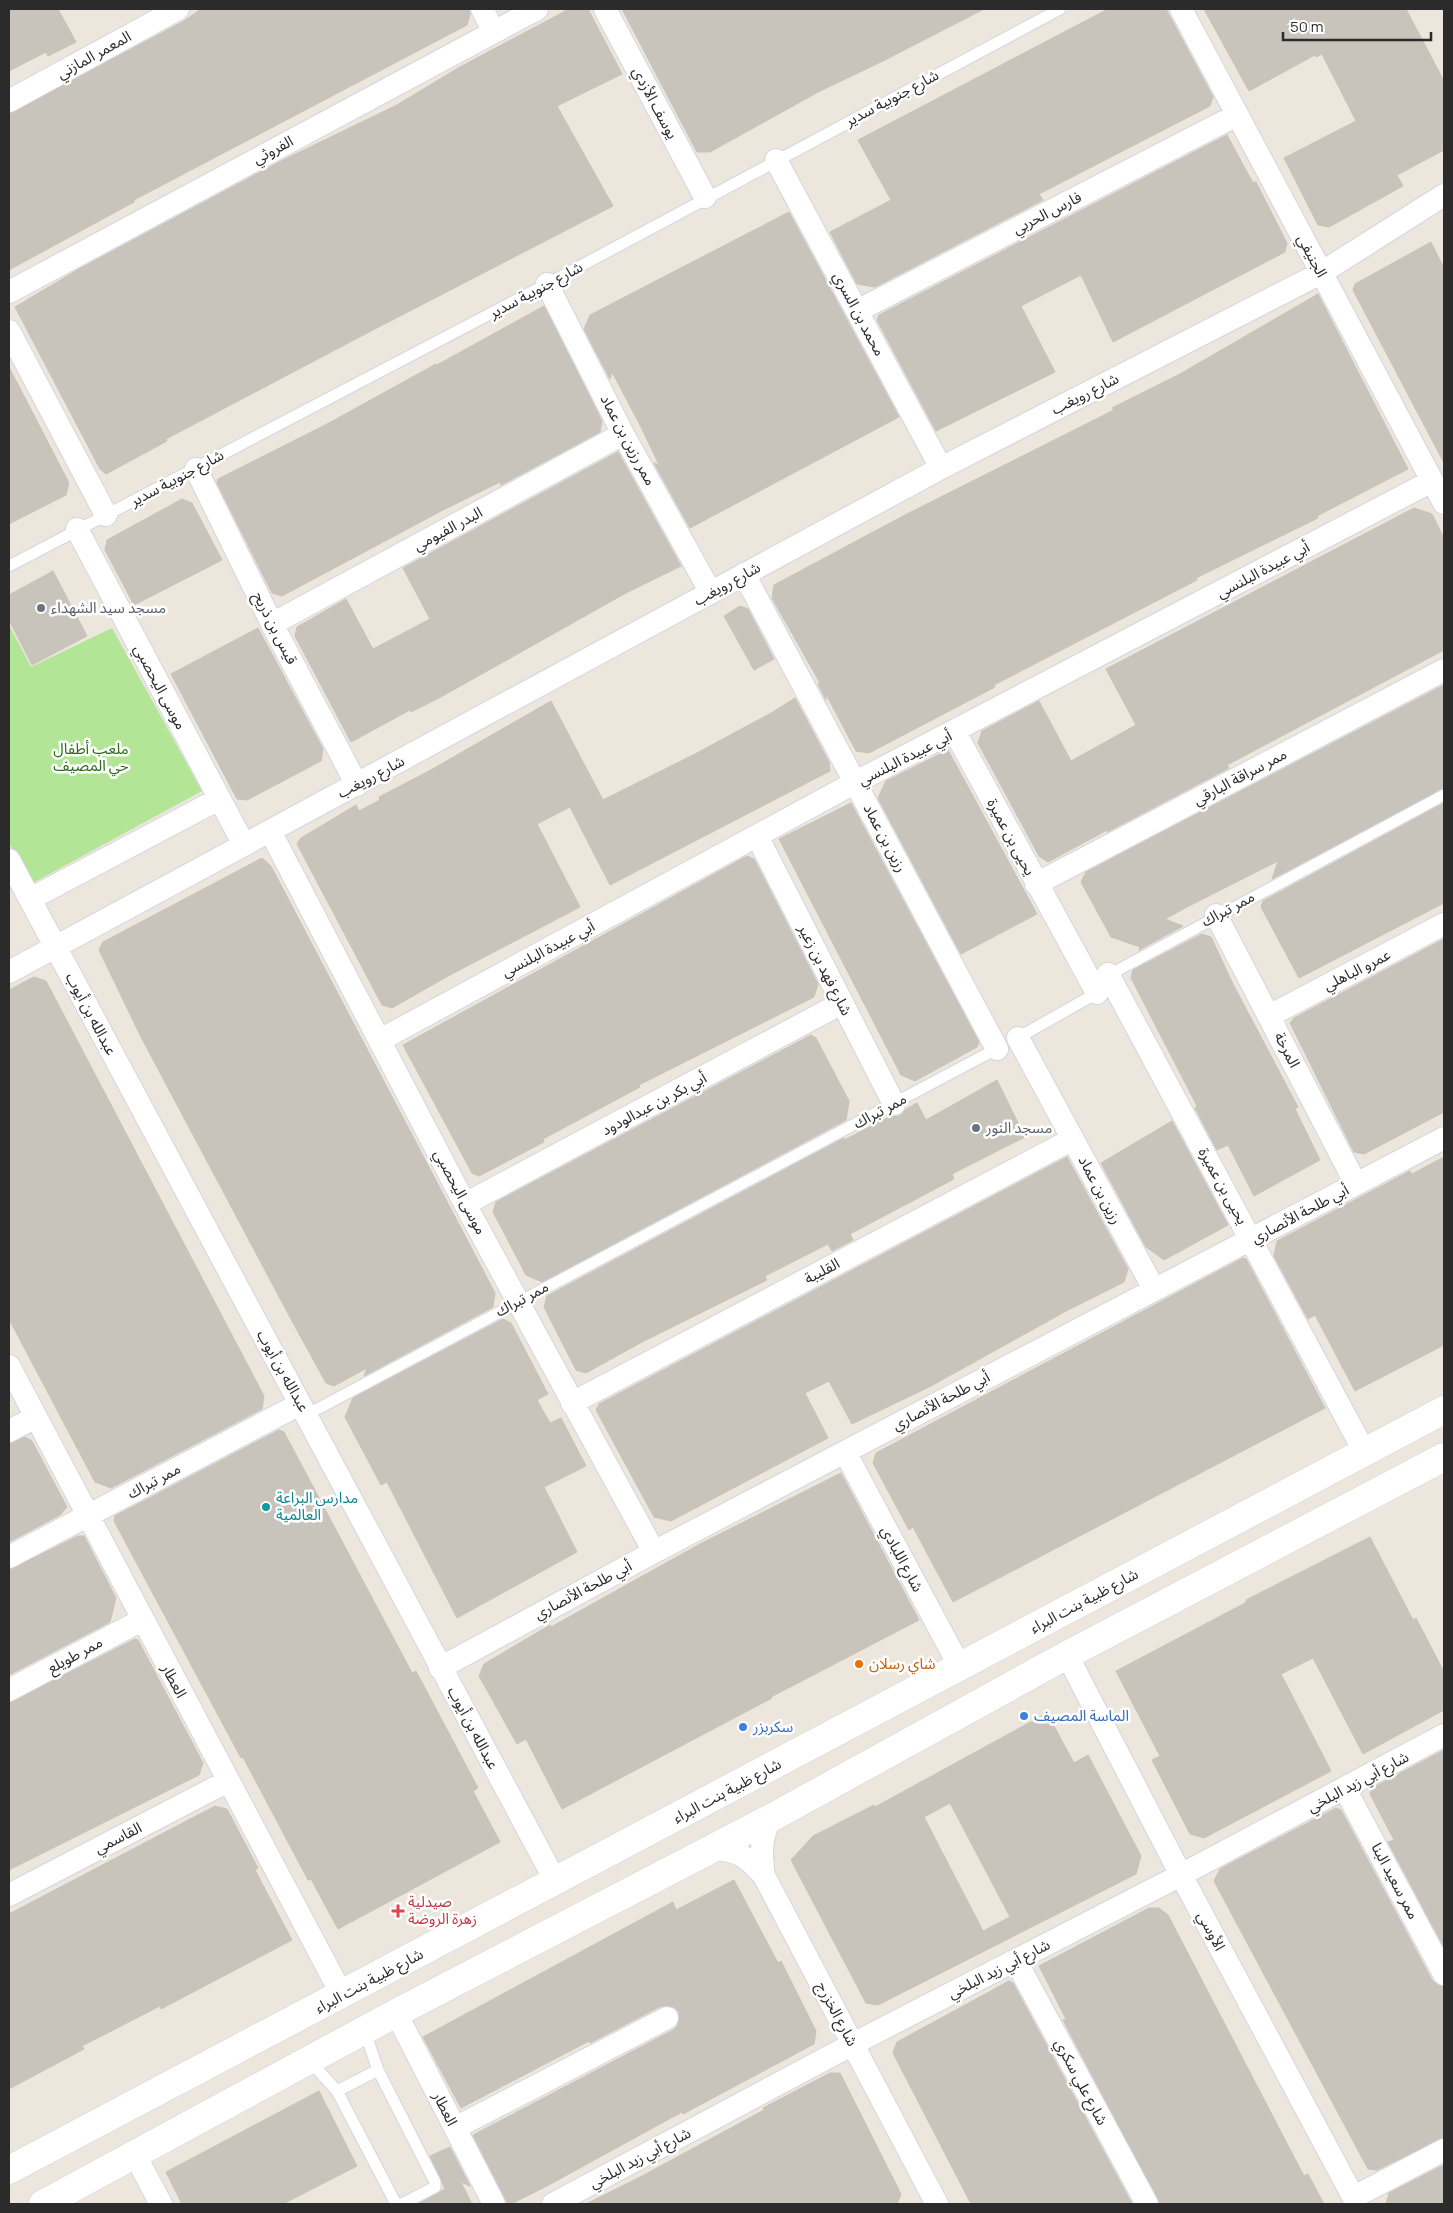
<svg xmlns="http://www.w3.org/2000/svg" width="1453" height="2213" font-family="Manrope,'Noto Sans Arabic',sans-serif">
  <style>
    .green { fill: #b3e597 }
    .building { fill: #c9c4bb; stroke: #c9c2b6; fill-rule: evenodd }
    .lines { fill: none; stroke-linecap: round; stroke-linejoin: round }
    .lane-casing { stroke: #d2d5e4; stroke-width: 13 }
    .street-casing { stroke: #d2d5e4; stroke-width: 24 }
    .secondary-casing { stroke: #d2d5e4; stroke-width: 29 }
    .lane { stroke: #fff; stroke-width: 11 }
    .street { stroke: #fff; stroke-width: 22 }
    .secondary { stroke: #fff; stroke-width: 28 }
    .worship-dot { fill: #6b7280; stroke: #fff; stroke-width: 2 }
    .culture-dot { fill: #0f9aa8; stroke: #fff; stroke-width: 2 }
    .food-dot { fill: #e8710a; stroke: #fff; stroke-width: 2 }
    .shop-dot { fill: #3f7fe0; stroke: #fff; stroke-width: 2 }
    .health-dot { fill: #e0444e; stroke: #fff; stroke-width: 2 }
    .labels { text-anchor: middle; stroke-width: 5; stroke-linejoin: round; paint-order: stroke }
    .street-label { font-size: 15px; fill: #2b2b2b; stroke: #fff }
    .worship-label { font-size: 15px; fill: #5b616d; stroke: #fff; text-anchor: start }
    .park-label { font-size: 15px; fill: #2a6b18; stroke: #fff }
    .culture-label { font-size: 15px; fill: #0d838f; stroke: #fff; text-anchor: start }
    .food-label { font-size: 15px; fill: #c56008; stroke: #fff; text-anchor: start }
    .shop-label { font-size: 15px; fill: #366cbe; stroke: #fff; text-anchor: start }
    .health-label { font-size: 15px; fill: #be3a42; stroke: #fff; text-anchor: start }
  </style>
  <rect width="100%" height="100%" fill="#ede6dc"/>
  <!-- green -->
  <path class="green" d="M 9,625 L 31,667 L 112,628 L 202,791 L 31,884 L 9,843 Z"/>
  <!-- building -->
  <path class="building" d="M 9,9 L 58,9 L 76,42 L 48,56 L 46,52 L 9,71 Z
    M 201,9 L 469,9 L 470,15 L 467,25 L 134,200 L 134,202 L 9,270 L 9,114 L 184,21 Z
    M 569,9 L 588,9 L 622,74 L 557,106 L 613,206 L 371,331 L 166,439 L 167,441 L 106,474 L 100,469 L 15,307 L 79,269 L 281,161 L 397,105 L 458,68 Z
    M 622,9 L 984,9 L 883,61 L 820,91 L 710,152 L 697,152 Z
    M 1108,9 L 1166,9 L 1213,97 L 1210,106 L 1039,194 L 1043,200 L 875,287 L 857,284 L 830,232 L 891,200 L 858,140 Z
    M 1204,9 L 1406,9 L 1444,81 L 1444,150 L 1397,175 L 1403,186 L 1329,227 L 1318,225 L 1284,158 L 1356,121 L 1322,54 L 1316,57 L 1315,55 L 1249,91 Z
    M 1227,135 L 1253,183 L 1256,182 L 1287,243 L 1285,252 L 1113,342 L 1081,275 L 1021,306 L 1055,372 L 936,431 L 877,320 L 879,315 Z
    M 789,212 L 899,417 L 690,528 L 654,463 L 659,465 L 641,427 L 612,372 L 610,379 L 584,329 L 590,315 Z
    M 1431,242 L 1444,268 L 1444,463 L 1353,290 L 1355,284 Z
    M 1318,294 L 1408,469 L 1317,516 L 1318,518 L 1196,578 L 1197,580 L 994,685 L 995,687 L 869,753 L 856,751 L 826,694 L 826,700 L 818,684 L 820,683 L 772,598 L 774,585 L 903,516 L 1114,410 L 1112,408 L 1180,374 Z
    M 544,306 L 602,421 L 600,432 L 501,485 L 500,482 L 443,510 L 282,596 L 272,593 L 217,483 L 218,479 L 327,424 L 436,364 L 437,365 Z
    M 9,367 L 69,483 L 66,495 L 9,524 Z
    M 618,452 L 681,566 L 626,593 L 439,698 L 411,712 L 410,710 L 351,742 L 295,636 L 297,627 L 346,599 L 373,649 L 430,619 L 403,568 Z
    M 182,499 L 192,503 L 222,560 L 134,605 L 105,550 L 107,540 Z
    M 1414,508 L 1432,514 L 1444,538 L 1444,650 L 1227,765 L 1229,768 L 1107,832 L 1109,829 L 1048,862 L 1039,856 L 978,743 L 982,731 L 1039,701 L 1071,761 L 1136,725 L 1106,669 Z
    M 53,571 L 87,636 L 32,665 L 9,620 L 9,595 Z
    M 740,606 L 748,609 L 774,659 L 754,670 L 724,616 Z
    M 258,628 L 323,749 L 321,761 L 247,800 L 237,799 L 171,674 Z
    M 1444,685 L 1444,788 L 1272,879 L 1278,861 L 1187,907 L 1165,919 L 1183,926 L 1139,950 L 1140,947 L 1111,937 L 1081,882 L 1086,872 Z
    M 795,698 L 829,762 L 830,771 L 610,885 L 570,807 L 537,824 L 580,907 L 450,975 L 392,1008 L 382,1005 L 297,844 L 301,838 L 356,805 L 359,811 L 380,800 L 379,797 L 429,771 L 551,701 L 603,800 L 695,754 L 773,712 Z
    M 948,750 L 1037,914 L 961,954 L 878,798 L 886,781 Z
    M 851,803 L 979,1042 L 977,1047 L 915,1081 L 901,1075 L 779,839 Z
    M 1444,803 L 1444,903 L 1299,978 L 1261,907 L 1263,901 Z
    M 747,856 L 754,859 L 818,984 L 814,997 L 639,1085 L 640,1087 L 543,1139 L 544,1142 L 479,1176 L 472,1173 L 403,1045 Z
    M 262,858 L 271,866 L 495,1293 L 493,1307 L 364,1376 L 367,1368 L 334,1386 L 326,1383 L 292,1321 L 142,1039 L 99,950 L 103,942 Z
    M 1202,934 L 1211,937 L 1234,986 L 1298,1107 L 1295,1109 L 1320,1160 L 1254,1196 L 1228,1145 L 1217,1150 L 1195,1108 L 1197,1106 L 1131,978 L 1133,970 Z
    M 1444,939 L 1444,1112 L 1364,1154 L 1354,1152 L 1290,1023 L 1294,1018 Z
    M 34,977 L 46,981 L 264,1396 L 262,1409 L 111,1488 L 95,1482 L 9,1319 L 9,990 Z
    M 811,1035 L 816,1038 L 849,1101 L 846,1120 L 542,1282 L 526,1275 L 493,1212 L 496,1202 Z
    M 997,1080 L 1025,1137 L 952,1174 L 954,1179 L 850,1234 L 853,1240 L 832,1251 L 828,1244 L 765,1276 L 767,1280 L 642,1342 L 586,1373 L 576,1370 L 544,1307 L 547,1296 L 844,1138 L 844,1140 L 891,1116 L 900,1116 L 906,1109 L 917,1103 L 926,1120 Z
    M 1172,1121 L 1228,1225 L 1164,1260 L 1146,1247 L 1101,1163 Z
    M 1067,1157 L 1128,1269 L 1124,1282 L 1068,1310 L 931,1386 L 852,1424 L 829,1381 L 805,1393 L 828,1438 L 671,1521 L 654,1517 L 596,1410 L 599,1404 Z
    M 1444,1157 L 1444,1345 L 1355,1391 L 1315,1315 L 1308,1319 L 1274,1256 L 1277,1241 L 1410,1171 L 1412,1174 Z
    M 1243,1258 L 1246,1259 L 1325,1408 L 953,1602 L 913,1527 L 909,1530 L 873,1463 L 876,1453 Z
    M 503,1319 L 511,1323 L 548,1394 L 537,1400 L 550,1423 L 561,1418 L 586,1466 L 544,1487 L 577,1552 L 457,1618 L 387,1482 L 381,1485 L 345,1417 L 353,1398 Z
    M 279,1430 L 284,1432 L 412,1673 L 416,1671 L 478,1788 L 473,1791 L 500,1842 L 338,1929 L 311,1879 L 308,1880 L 243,1757 L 241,1758 L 114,1521 L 115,1516 Z
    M 25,1437 L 32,1441 L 67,1507 L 60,1515 L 9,1542 L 9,1444 Z
    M 841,1473 L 919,1620 L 771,1697 L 772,1698 L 562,1809 L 526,1739 L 517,1744 L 479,1676 L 484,1664 L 550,1625 L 551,1627 L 700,1544 Z
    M 78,1536 L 84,1536 L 116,1598 L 110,1622 L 9,1675 L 9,1570 Z
    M 1370,1537 L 1413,1620 L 1416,1618 L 1444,1672 L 1444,1710 L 1363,1754 L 1313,1658 L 1281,1674 L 1331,1771 L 1204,1838 L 1190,1834 L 1152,1760 L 1160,1756 L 1116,1671 L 1247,1602 L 1246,1600 Z
    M 135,1639 L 138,1640 L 203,1763 L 199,1775 L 9,1870 L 9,1703 Z
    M 1047,1713 L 1074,1763 L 1088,1755 L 1141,1856 L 1136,1874 L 878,2005 L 866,2003 L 791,1860 L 813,1836 L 874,1805 L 875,1807 ZM 950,1803 L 1010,1917 L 983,1931 L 924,1817 Z
    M 1444,1750 L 1444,1947 L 1388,1842 L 1394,1840 L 1370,1794 L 1372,1788 Z
    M 215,1806 L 227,1809 L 258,1868 L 255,1870 L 292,1940 L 161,2009 L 160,2006 L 82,2046 L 84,2049 L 9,2089 L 9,1914 Z
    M 1336,1808 L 1341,1810 L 1432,1980 L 1438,1985 L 1444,1987 L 1444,2137 L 1377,2170 L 1368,2169 L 1214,1881 L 1220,1869 Z
    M 734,1880 L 778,1963 L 781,1961 L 816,2031 L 814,2044 L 683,2114 L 682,2112 L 547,2186 L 511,2204 L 507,2202 L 473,2135 L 673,2030 L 678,2025 L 679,2012 L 674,2007 L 661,2006 L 590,2043 L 589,2041 L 461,2108 L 423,2037 L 673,1902 L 676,1910 Z
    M 1149,1908 L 1159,1908 L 1168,1915 L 1304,2176 L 1308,2174 L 1324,2204 L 1160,2204 L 1063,2020 L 1066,2019 L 1039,1966 Z
    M 1009,1981 L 1013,1983 L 1132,2204 L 971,2204 L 893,2053 L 897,2042 Z
    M 830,2073 L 840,2073 L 901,2194 L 897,2204 L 586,2204 L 642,2176 L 764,2110 L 763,2108 Z
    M 319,2091 L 357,2166 L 283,2204 L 182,2204 L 166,2172 Z
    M 450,2147 L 470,2186 L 461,2182 L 472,2204 L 418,2204 L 445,2189 L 430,2156 Z
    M 1444,2165 L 1444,2204 L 1386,2204 L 1389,2193 Z"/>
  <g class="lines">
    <defs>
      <path id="lane" d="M 9,566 L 547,284 L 1060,9
        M 1107,976 L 1444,795
        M 1014,1040 L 1097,993 L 1099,990
        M 306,1415 L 1000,1047
        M 365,2032 L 378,2070 L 435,2182 L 435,2187 L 402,2204
        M 310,2061 L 337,2091 L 395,2202 L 400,2204
        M 337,2091 L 378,2070"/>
      <path id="street" d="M 482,9 L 494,32
        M 605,9 L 705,197
        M 1181,9 L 1444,503
        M 9,101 L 178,9
        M 776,160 L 941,468
        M 547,284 L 623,434 L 711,593
        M 9,292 L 537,9
        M 857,311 L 1237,115
        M 9,331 L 106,515
        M 196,469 L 272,624 L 357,785
        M 77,529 L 244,845
        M 744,574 L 997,1049
        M 272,624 L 623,434
        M 955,732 L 1097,993
        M 270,831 L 465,1204 L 654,1552
        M 757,836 L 894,1104
        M 9,860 L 556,1882
        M 1036,884 L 1444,670
        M 30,899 L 219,799
        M 1216,915 L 1356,1184
        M 9,972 L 941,468 L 1321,273 L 1444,195
        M 1108,974 L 1364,1451
        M 1269,1016 L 1444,924
        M 1018,1038 L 1154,1289
        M 380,1040 L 856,782 L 1432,481
        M 465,1204 L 842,1003
        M 9,1366 L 342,1995
        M 572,1403 L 1073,1139
        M 9,1431 L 36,1417
        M 845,1452 L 960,1667
        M 9,1557 L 300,1404
        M 1067,1655 L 1181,1875 L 1357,2204
        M 440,1668 L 654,1552 L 1444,1138
        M 9,1690 L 142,1620
        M 1345,1789 L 1444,1974
        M 714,1848 C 741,1852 746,1856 764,1876 L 937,2204
        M 764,1876 C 761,1854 760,1838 771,1818
        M 9,1895 L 228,1781
        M 1016,1961 L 1147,2204
        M 396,2013 L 494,2204
        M 455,2128 L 667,2018
        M 135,2155 L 161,2204
        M 1354,2197 L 1444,2150
        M 553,2204 L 853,2044 L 1181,1875 L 1444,1735"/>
      <path id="secondary" d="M 9,2170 L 1444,1410
        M 43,2204 L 396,2013 L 771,1818 L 1067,1655 L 1444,1457"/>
    </defs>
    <!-- lane casing -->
    <use href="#lane" class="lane-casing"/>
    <!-- street casing -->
    <use href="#street" class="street-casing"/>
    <!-- secondary casing -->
    <use href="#secondary" class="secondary-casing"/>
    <!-- lane -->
    <use href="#lane" class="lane"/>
    <!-- street -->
    <use href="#street" class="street"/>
    <!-- secondary -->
    <use href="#secondary" class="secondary"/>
  </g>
  <!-- markers -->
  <g class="worship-dot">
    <circle cx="41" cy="608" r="5"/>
    <circle cx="976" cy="1128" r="5"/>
  </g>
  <circle class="culture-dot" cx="266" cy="1507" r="5"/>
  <circle class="food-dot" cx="859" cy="1664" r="5"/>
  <g class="shop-dot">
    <circle cx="1024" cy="1716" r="5"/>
    <circle cx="743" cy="1727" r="5"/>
  </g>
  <path class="health-dot" d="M395.5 1903.5h5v5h5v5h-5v5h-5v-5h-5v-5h5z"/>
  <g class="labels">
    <!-- street labels -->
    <g class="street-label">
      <text transform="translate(94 55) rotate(-29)" y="5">المعمر المازني</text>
      <text transform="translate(892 98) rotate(-28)" y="5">شارع جنوبية سدير</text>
      <text transform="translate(655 103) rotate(62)" y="5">يوسف الأزدي</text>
      <text transform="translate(273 150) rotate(-28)" y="5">الفروثي</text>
      <text transform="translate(1047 213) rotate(-27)" y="5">فارس الحربي</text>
      <text transform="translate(1312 256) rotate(62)" y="5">الجنيفي</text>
      <text transform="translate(536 290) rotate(-28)" y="5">شارع جنوبية سدير</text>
      <text transform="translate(859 314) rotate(62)" y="5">محمد بن السري</text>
      <text transform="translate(1085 394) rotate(-27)" y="5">شارع رويغب</text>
      <text transform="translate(628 440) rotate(62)" y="5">ممر رزين بن عماد</text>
      <text transform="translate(177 478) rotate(-28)" y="5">شارع جنوبية سدير</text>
      <text transform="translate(448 529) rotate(-28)" y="5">البدر الفيومي</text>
      <text transform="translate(1263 570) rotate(-28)" y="5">أبي عبيدة البلنسي</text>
      <text transform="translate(727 584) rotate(-29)" y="5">شارع رويغب</text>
      <text transform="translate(275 628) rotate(63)" y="5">قيس بن ذريح</text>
      <text transform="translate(160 687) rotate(62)" y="5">موسى اليحصبي</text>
      <text transform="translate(905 758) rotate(-27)" y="5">أبي عبيدة البلنسي</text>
      <text transform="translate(371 777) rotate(-28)" y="5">شارع رويغب</text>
      <text transform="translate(1240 777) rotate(-28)" y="5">ممر سراقة البارقي</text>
      <text transform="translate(1011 837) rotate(62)" y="5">يحيى بن عميرة</text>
      <text transform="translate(885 838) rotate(62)" y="5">رزين بن عماد</text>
      <text transform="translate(1228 909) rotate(-28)" y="5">ممر تبراك</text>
      <text transform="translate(548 949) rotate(-28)" y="5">أبي عبيدة البلنسي</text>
      <text transform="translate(825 970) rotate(63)" y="5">شارع فهد بن زعير</text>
      <text transform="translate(1357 970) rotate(-27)" y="5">عمرو الباهلي</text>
      <text transform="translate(91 1014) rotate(62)" y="5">عبدالله بن أيوب</text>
      <text transform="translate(1287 1050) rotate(63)" y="5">المرخة</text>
      <text transform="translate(654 1104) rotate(-28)" y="5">أبي بكر بن عبدالودود</text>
      <text transform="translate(880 1111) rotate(-28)" y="5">ممر تبراك</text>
      <text transform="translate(1223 1186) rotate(61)" y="5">يحيى بن عميرة</text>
      <text transform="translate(1100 1190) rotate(62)" y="5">رزين بن عماد</text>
      <text transform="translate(460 1192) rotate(62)" y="5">موسى اليحصبي</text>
      <text transform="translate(1300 1214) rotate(-28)" y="5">أبي طلحة الأنصاري</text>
      <text transform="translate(822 1271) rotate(-28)" y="5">القليبة</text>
      <text transform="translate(522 1299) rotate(-28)" y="5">ممر تبراك</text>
      <text transform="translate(283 1371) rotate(61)" y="5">عبدالله بن أيوب</text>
      <text transform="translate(941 1401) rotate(-28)" y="5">أبي طلحة الأنصاري</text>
      <text transform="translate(154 1481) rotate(-28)" y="5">ممر تبراك</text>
      <text transform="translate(902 1559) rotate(62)" y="5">شارع اللبادي</text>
      <text transform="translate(583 1590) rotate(-28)" y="5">أبي طلحة الأنصاري</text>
      <text transform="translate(1084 1601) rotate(-28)" y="5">شارع ظبية بنت البراء</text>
      <text transform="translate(75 1655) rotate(-28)" y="5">ممر طويلع</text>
      <text transform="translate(174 1681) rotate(62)" y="5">العطار</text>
      <text transform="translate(473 1728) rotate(62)" y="5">عبدالله بن أيوب</text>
      <text transform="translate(1358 1782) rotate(-28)" y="5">شارع أبي زيد البلخي</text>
      <text transform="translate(727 1791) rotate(-28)" y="5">شارع ظبية بنت البراء</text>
      <text transform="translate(118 1838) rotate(-27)" y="5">القاسمي</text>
      <text transform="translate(1395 1881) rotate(62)" y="5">ممر سعيد البنا</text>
      <text transform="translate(1211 1931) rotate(62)" y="5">الأوسي</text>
      <text transform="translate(999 1969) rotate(-27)" y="5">شارع أبي زيد البلخي</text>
      <text transform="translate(369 1981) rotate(-28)" y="5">شارع ظبية بنت البراء</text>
      <text transform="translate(837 2014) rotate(62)" y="5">شارع الخزرج</text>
      <text transform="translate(1081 2082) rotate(62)" y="5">شارع علي سكري</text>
      <text transform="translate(445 2109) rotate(63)" y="5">العطار</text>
      <text transform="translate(640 2158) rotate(-28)" y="5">شارع أبي زيد البلخي</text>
    </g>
    <!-- worship labels -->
    <g class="worship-label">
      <text x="51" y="613">مسجد سيد الشهداء</text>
      <text x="986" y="1133">مسجد النور</text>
    </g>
    <!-- park labels -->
    <g class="park-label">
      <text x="91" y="754">ملعب أطفال<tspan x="91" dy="17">حي المصيف</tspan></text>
    </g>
    <!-- culture labels -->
    <g class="culture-label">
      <text x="276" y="1503">مدارس البراعة<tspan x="276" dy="17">العالمية</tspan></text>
    </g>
    <!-- food labels -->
    <g class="food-label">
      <text x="869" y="1669">شاي رسلان</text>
    </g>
    <!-- shop labels -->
    <g class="shop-label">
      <text x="1034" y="1721">الماسة المصيف</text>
      <text x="753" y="1732">سكربزر</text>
    </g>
    <!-- health labels -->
    <g class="health-label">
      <text x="408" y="1907">صيدلية<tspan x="408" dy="17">زهرة الروضة</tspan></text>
    </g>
  </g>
  <!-- border -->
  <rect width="1453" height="2213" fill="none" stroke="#2b2b2b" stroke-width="20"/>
  <!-- scale -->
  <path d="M1283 32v8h148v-8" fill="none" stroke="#2b2b2b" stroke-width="2.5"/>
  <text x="1290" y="32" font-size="15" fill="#2b2b2b" stroke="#ffffff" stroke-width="4" paint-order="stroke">50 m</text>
</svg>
